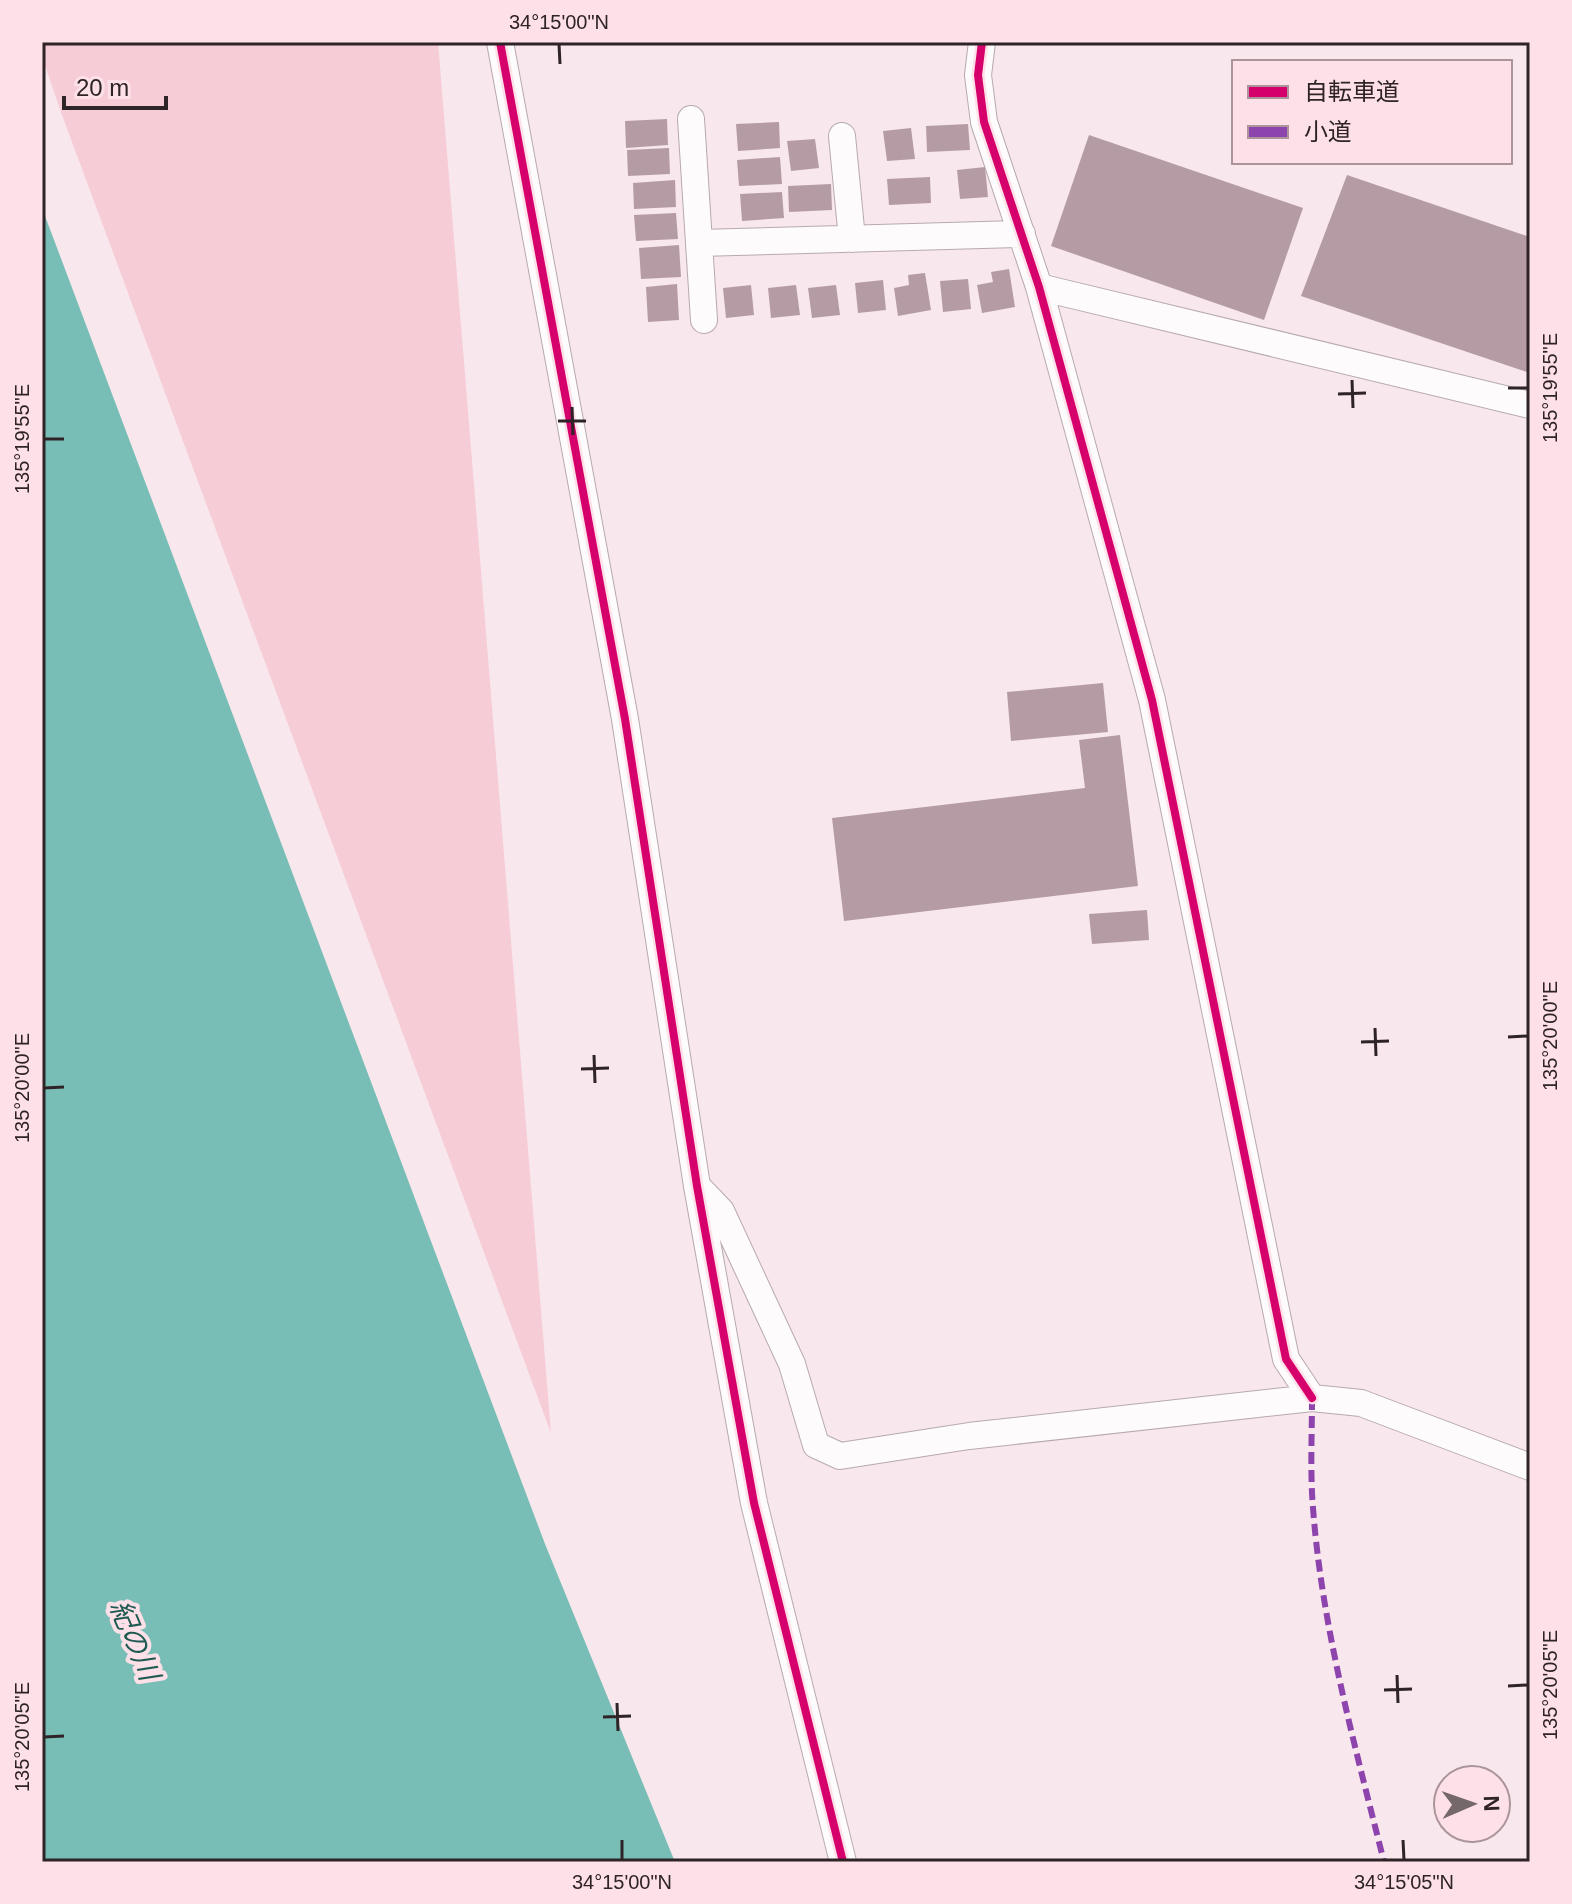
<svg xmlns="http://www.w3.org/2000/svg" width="1572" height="1904" font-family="Helvetica,'Noto Sans JP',sans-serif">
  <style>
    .green { fill: #f6ccd7 }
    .water { fill: #79beb6 }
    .building { fill: #b59ca4 }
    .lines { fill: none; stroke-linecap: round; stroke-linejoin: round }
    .minor-casing { stroke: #b7aaae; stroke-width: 28 }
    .minor { stroke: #fefbfc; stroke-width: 26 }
    .quiet { stroke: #8e44ad; stroke-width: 6; stroke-dasharray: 12 6; stroke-linecap: butt }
    .cycleway-casing { stroke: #fee1e8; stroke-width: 13 }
    .cycleway { stroke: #d6006c; stroke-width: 8 }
    .ticks { fill: none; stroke: #2e2326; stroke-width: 3 }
    .labels { text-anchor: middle; stroke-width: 8; stroke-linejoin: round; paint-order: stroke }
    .water-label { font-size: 28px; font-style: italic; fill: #1f5a52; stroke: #fee1e8 }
    .neatline { fill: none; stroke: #2e2326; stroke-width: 3 }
    .ticks-label { font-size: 20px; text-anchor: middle; fill: #2e2326 }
  </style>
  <rect width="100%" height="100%" fill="#f8e7ec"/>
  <!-- green -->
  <path class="green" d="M 42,42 L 438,42 L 551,1433 L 62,115 L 42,57 Z"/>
  <!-- water -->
  <path class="water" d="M 42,208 L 545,1544 L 675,1862 L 42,1862 Z"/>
  <!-- building -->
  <path class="building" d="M 667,119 L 668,145 L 626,148 L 625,121 Z
    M 779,122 L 780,148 L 738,151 L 736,124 Z
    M 968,124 L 970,150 L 927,152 L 926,126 Z
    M 911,128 L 915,159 L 887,161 L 883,131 Z
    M 1089,135 L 1303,208 L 1264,320 L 1051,246 Z
    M 815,139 L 819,168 L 791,171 L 787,141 Z
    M 669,148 L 670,174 L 628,176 L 627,150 Z
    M 780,157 L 782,184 L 739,186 L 737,160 Z
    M 985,167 L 988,197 L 960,199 L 957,170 Z
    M 1347,175 L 1530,237 L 1530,373 L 1301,296 Z
    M 930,177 L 931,203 L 889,205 L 887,179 Z
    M 675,180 L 676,207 L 634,209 L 633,183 Z
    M 831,184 L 832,210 L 789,212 L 788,186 Z
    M 782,192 L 784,218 L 742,221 L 740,194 Z
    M 676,213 L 678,239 L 636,241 L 634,215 Z
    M 679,245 L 681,277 L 641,279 L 639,248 Z
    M 1009,269 L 1015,307 L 982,313 L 977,285 L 993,282 L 991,272 Z
    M 925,273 L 931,310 L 898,316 L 894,288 L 909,285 L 908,275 Z
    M 968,279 L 971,309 L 943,312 L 940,281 Z
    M 883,280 L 886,310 L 858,313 L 855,283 Z
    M 677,284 L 679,320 L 648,322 L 646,287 Z
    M 751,285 L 754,315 L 726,318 L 723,288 Z
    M 796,285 L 800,315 L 771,318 L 768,288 Z
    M 836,285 L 840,315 L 812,318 L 808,288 Z
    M 1103,683 L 1108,732 L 1011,741 L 1007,692 Z
    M 1120,735 L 1138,886 L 844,921 L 832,818 L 1085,788 L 1079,740 Z
    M 1147,910 L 1149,940 L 1092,944 L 1089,914 Z"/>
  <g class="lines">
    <defs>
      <path id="minor" d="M 500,42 L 625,719 L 697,1186 L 754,1503 L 843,1862
        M 982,42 L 978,75 L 984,122 L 1039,287 L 1152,700 L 1286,1359 L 1312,1398
        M 691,119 L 704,320
        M 842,136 L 852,239
        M 699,243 L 1022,234
        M 1039,287 L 1530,405
        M 697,1186 L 721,1211 L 792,1364 L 816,1445 L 840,1456 L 969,1436 L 1312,1398 L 1361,1403 L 1530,1467"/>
    </defs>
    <!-- minor casing -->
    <use href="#minor" class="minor-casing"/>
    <!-- minor -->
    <use href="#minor" class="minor"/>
    <!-- quiet -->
    <path class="quiet" d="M 1312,1398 C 1312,1435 1310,1472 1313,1508 C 1322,1628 1355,1746 1384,1862"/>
    <defs>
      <path id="cycleway" d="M 500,42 L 625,719 L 697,1186 L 754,1503 L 843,1862
        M 982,42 L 978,75 L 984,122 L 1039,287 L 1152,700 L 1286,1359 L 1312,1398"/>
    </defs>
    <!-- cycleway casing -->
    <use href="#cycleway" class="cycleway-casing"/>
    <!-- cycleway -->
    <use href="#cycleway" class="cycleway"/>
  </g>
  <!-- ticks -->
  <path class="ticks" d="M 559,44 L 560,64M 1352,380 L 1353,408M 1508,388 L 1528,388M 1338,394 L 1366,393M 572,407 L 573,435M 558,421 L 586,421M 44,439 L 64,439M 1375,1028 L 1376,1056M 1508,1037 L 1528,1036M 1361,1042 L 1389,1041M 594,1055 L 595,1083M 581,1069 L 609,1068M 44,1088 L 64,1087M 1397,1675 L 1398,1703M 1508,1686 L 1528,1685M 1384,1690 L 1412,1689M 617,1703 L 618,1731M 603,1717 L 631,1716M 44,1737 L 64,1736M 622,1840 L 622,1860M 1403,1840 L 1404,1860"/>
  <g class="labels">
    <!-- water labels -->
    <g class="water-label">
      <text transform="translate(135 1640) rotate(67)" y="10">紀の川</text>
    </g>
  </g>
  <!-- border -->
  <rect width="1572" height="1904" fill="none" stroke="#fee1e8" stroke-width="88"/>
  <!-- legend -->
  <rect x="1232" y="60" width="280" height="104" fill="#fee1e8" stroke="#ab959a" stroke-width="2"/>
  <rect x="1248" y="86" width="40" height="12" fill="#d6006c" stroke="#ab959a" stroke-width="2"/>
  <text x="1304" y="100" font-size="24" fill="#2e2326">自転車道</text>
  <rect x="1248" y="126" width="40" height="12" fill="#8e44ad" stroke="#ab959a" stroke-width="2"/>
  <text x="1304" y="140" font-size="24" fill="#2e2326">小道</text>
  <!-- north arrow -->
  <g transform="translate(1472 1804) rotate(88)"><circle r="38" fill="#fee1e8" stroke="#ab959a" stroke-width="2"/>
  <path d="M0-6L14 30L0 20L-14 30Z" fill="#75686b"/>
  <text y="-12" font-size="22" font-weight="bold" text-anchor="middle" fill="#2e2326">N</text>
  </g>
  <!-- scale -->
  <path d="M64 96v12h102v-12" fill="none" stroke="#2e2326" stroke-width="4"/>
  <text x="76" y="96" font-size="24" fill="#2e2326" stroke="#fee1e8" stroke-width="6" paint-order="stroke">20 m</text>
  <rect x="44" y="44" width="1484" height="1816" class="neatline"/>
  <g class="ticks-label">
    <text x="559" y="29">34°15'00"N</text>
    <text transform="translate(1550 388) rotate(-90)" y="7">135°19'55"E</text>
    <text transform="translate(22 439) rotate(-90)" y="7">135°19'55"E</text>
    <text transform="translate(1550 1036) rotate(-90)" y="7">135°20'00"E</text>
    <text transform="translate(22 1088) rotate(-90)" y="7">135°20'00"E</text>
    <text transform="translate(1550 1685) rotate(-90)" y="7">135°20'05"E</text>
    <text transform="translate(22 1737) rotate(-90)" y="7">135°20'05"E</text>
    <text x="622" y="1889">34°15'00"N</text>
    <text x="1404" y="1889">34°15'05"N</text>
  </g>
</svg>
